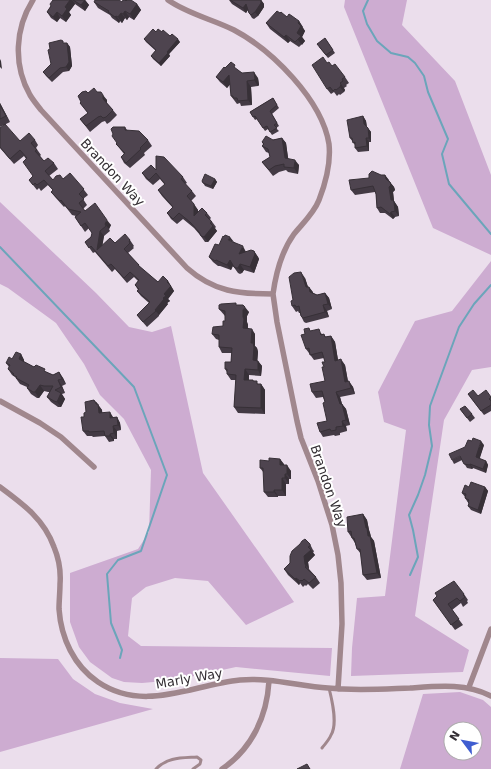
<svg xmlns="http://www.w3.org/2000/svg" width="491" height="769" font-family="'DejaVu Sans',sans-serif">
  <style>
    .green { fill: #cdacd1; fill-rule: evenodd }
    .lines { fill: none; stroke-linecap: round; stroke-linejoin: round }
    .stream { stroke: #6ba5ba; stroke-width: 2 }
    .service { stroke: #a0878d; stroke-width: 3 }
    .minor { stroke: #a0878d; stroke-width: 5.5 }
    .wall { fill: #433a44 }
    .shaded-wall { fill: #373037 }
    .building { fill: #4e444f; stroke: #373037 }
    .labels { text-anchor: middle; stroke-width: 4; stroke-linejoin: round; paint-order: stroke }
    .street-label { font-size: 13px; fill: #342f34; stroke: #fff }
  </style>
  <rect width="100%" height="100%" fill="#ebdeec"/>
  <!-- green -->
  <path class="green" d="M 345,0 L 407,0 L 402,25 L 455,81 L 491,175 L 491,255 L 433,228 L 344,7 Z
    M 0,202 L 96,293 L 129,327 L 152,332 L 171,326 L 203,473 L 294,602 L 246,625 L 208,581 L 175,578 L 146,587 L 132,598 L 128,636 L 141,646 L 332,648 L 330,676 L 236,667 L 176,680 L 142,683 L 124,682 L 112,678 L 90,662 L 79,647 L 70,622 L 70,573 L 138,549 L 149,532 L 151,470 L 124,419 L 100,395 L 84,364 L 56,323 L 8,288 L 0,284 Z
    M 491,261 L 491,367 L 472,370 L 444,420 L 415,616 L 469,650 L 463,672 L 351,676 L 352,648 L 357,598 L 385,596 L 406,430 L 384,422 L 378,392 L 415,321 L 452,311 Z
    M 0,658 L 58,659 L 73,679 L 95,694 L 120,703 L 153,709 L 0,752 Z
    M 460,692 L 483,700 L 491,707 L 491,769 L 400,769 L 423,694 ZM 451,729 L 475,729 L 475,753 L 451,753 Z"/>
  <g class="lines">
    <!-- stream -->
    <path class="stream" d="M 368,0 L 363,11 L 367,24 L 377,41 L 391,53 L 408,57 L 415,63 L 424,76 L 428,92 L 448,139 L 442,154 L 449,184 L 491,234
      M 0,247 L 134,387 L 167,475 L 141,551 L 118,560 L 107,574 L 111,623 L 122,650 L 120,658
      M 410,575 L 418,557 L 413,530 L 409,515 L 418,495 L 425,475 L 432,446 L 429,425 L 430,406 L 459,327 L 474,304 L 491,285"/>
    <!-- service -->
    <path class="service" d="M 322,748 C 325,744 329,740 331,735 C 338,724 332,700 329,688
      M 156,769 C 167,757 182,758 197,757 L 201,760 L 200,764 L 193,769"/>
    <!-- minor -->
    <path class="minor" d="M 33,0 C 15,28 13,65 30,95 C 33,100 37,105 41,110 L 187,268 C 214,292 239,294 273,294 C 276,272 281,252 294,234 C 303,223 314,213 319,200 C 326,182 331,163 329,144 C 322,100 272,50 234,30 C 212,19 188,14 168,0
      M 273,294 L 277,322 L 297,421 L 301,438 L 318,481 L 332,525 L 338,555 L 341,583 L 342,624 L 338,689
      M 0,401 L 40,423 L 61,437 L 94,467
      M 0,487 C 23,504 44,519 54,547 C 59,559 61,571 60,584 C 60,592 59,601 59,609 C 61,638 74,666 98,682 C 144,713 191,685 240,680 C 269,677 299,686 328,688 C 355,691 383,689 410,688 C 438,686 466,683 491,696
      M 469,687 L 491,629
      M 222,769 C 252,749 267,716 269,681"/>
  </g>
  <!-- wall -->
  <path class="wall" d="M 53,0 L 85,0 L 89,5 L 85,11 L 75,4 L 69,12 L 71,15 L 66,22 L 60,18 L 57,22 L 51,18 L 47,12 L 51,6 Z
    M 229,0 L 261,0 L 264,4 L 264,7 L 258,16 L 254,19 L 252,18 L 249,13 L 248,10 L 246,13 L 232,4 Z
    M 126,1 L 137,4 L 141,10 L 134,20 L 129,17 L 127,20 L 125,18 L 122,23 L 120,21 L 119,23 L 112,18 L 110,15 L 98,8 L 94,2 L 122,2 Z
    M 280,13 L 287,17 L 299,21 L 303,27 L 302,27 L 305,31 L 302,37 L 305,41 L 299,47 L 290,41 L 288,43 L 270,29 L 266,23 Z
    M 156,32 L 162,32 L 180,42 L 169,54 L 170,56 L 161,66 L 153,59 L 151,56 L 156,51 L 146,42 L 144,39 Z
    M 325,38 L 335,53 L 328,58 L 319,47 Z
    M 65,43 L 67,43 L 70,47 L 72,66 L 69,71 L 63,72 L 52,82 L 46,76 L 43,72 L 51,64 L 50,49 Z
    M 327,63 L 332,66 L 345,77 L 349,83 L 346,85 L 347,86 L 344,88 L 345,90 L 344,92 L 340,95 L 339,94 L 337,96 L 334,92 L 331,94 L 327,89 Z
    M 225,68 L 239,71 L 242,73 L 258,78 L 259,85 L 258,86 L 251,87 L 252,105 L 241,106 L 240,103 L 237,104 L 231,96 L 230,84 L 227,88 L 220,82 L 216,77 Z
    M 97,92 L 107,100 L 107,103 L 117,115 L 110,122 L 107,124 L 105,121 L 102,122 L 90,132 L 80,119 L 88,113 L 80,103 L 88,93 Z
    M 273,98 L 279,108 L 272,114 L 279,126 L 276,128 L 279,131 L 272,135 L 268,129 L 265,131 L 257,119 L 255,120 L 250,112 Z
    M 0,103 L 10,122 L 0,127 Z
    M 363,116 L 366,121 L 367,127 L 371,132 L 371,142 L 369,142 L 369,151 L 358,152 L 355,148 L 355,145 L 350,138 Z
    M 125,127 L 127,130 L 148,140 L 152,146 L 144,153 L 145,155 L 130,168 L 124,163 L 121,157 L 124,154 L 116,144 Z
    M 0,128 L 20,141 L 35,140 L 38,145 L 36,148 L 41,155 L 40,156 L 44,161 L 54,163 L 58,169 L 49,176 L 53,180 L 63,179 L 81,186 L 88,195 L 83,199 L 87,205 L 83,209 L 85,211 L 111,225 L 109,229 L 110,231 L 104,236 L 102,245 L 115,243 L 130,240 L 134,246 L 133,247 L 134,248 L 128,253 L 141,268 L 158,282 L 168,281 L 174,291 L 168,299 L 170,301 L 167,303 L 168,304 L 159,315 L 159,316 L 147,327 L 141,320 L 137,315 L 149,303 L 141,296 L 137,291 L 138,290 L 135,285 L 138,281 L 134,277 L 127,283 L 115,269 L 112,272 L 95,252 L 93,253 L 85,242 L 91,237 L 92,233 L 89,228 L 85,232 L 75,217 L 76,216 L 72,215 L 65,206 L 64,207 L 55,197 L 51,192 L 53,190 L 48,185 L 41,191 L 39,188 L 37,190 L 29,180 L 33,176 L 26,159 L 24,156 L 14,164 L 0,148 Z
    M 282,138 L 286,143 L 288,159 L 299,165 L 298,174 L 288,172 L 286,170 L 279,172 L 273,176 L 262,162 L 270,157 L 269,153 L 266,152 L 262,146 L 263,144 L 262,142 Z
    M 156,170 L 183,177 L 187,183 L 185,184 L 192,191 L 196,196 L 191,201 L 198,210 L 198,211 L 207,213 L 211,218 L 210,219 L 216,227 L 215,228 L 217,231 L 208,242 L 205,242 L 200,235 L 194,228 L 183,219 L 177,224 L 171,219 L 167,213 L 173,208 L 162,196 L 158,190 L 165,185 L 160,179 L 153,185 L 146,179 L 142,173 Z
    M 381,175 L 385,175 L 389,181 L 394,187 L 395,190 L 393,192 L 394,201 L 398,207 L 399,216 L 395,217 L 393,219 L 385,213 L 380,213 L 377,208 L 376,194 L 375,192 L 355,195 L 351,190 Z
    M 215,179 L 217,182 L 213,189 L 205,186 L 202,181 Z
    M 234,242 L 246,252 L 254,251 L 258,257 L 259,259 L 254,273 L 244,270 L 242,273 L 240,274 L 238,273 L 233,266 L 231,270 L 220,266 L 218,266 L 213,262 L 209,257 L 219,245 Z
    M 305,278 L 308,287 L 309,287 L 313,293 L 317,295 L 325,293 L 329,298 L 332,309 L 327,311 L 329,317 L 306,323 L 304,322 L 301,316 L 300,313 L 299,313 L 298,311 L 296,312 L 292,306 L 293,300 Z
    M 237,305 L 249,312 L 247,316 L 247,322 L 248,325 L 248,328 L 255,334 L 255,346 L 257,348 L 258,352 L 257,361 L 258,361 L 262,366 L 261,376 L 249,375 L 249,380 L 254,381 L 258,384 L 261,384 L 265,390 L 265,414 L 238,413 L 234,407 L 236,380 L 231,380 L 227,374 L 227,372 L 225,369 L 231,362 L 232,353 L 222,353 L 219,347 L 219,340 L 216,339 L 212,334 L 223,326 L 225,321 L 225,316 L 219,309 Z
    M 311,331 L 323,334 L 326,337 L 331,336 L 335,342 L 338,360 L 345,365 L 348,381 L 353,387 L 355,394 L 340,397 L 342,404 L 346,409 L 350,425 L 346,426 L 347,431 L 340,433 L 340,435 L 335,436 L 334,435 L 323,437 L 320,432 L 327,421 L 325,402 L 323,397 L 316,398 L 312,392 L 325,381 L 324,367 L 325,362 L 324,358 L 314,360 L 306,349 L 305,334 Z
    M 21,354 L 24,360 L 24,362 L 34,367 L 53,375 L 59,372 L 63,378 L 66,384 L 62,386 L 65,393 L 62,394 L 65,399 L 61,407 L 58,407 L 51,402 L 47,397 L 50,392 L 48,392 L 44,391 L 39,398 L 37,398 L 31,394 L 27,388 L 27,387 L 20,384 L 15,377 L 12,375 L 8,369 L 9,367 L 6,363 L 12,359 Z
    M 468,394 L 478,396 L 491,397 L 491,411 L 484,415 Z
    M 94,400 L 95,402 L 96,402 L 102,410 L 102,413 L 113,417 L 117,417 L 120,423 L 121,430 L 117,431 L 117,439 L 114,439 L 114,441 L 109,442 L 105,436 L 93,437 L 92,436 L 87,436 L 83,431 L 86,412 Z
    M 460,409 L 472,414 L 475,418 L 470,422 Z
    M 484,445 L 479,459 L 486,461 L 488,465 L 486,473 L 473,468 L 472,469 L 467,468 L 462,460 L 454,464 L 452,460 Z
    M 280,459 L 284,465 L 291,471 L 291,479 L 289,479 L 289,484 L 286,484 L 286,496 L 278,496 L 278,497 L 268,497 L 264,492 L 264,473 L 260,468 L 269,461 Z
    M 469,487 L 485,487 L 488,491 L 481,514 L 471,510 L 468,506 L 469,504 L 465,498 L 465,497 L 462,493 Z
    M 363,514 L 367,520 L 369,530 L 370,533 L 371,537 L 374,541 L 381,578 L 367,580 L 363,575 L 361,554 L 357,549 L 355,543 L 348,532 Z
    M 310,544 L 313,550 L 314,551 L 313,553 L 315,555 L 308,562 L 309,569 L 316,577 L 320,583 L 313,589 L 308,584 L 306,586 L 305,585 L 303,587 L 300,583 L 299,585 L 288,575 L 284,569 Z
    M 464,594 L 468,600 L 467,601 L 468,603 L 463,607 L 461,603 L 452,610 L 463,625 L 455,630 L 433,600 Z"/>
  <!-- shaded-wall -->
  <path class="shaded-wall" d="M 70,0 L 72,0 L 75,4 L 69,12 L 71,15 L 66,22 L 62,16 L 65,7 Z
    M 85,0 L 89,5 L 85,11 L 81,5 Z
    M 261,0 L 264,4 L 264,7 L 258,16 L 255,12 Z
    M 137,4 L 141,10 L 134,20 L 130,14 Z
    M 246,4 L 249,8 L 246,13 L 243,8 Z
    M 125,11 L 129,17 L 127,20 L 123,14 Z
    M 57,12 L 60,18 L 57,22 L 53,17 Z
    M 121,13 L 125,18 L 122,23 L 118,17 Z
    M 116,16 L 120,21 L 119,23 L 115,17 Z
    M 299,21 L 305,31 L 302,37 L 305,41 L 302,45 L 298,40 L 297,33 L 298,23 Z
    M 286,35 L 290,41 L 288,43 L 284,37 Z
    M 178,39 L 180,42 L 169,54 L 170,56 L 161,66 L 159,63 L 167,52 Z
    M 67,43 L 70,47 L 72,66 L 69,71 L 66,67 Z
    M 0,59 L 1,61 L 2,69 L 0,67 Z
    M 254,72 L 258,78 L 259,85 L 258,86 L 254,80 Z
    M 229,75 L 233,81 L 227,88 L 223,82 Z
    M 247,81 L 251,87 L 252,105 L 248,100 Z
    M 341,84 L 345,90 L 344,92 L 340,87 Z
    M 103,95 L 107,100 L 107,104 L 103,99 Z
    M 0,103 L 10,122 L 6,116 L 0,105 Z
    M 363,116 L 366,121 L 367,129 L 364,124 Z
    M 368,128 L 371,132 L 371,142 L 369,138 Z
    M 282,138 L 286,143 L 289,164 L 285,158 Z
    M 366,138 L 369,142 L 369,151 L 367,146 Z
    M 295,160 L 299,165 L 298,174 L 294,168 Z
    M 385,175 L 389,180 L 390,185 L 386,179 Z
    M 215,179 L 217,182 L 213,189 L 211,186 Z
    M 390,182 L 394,187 L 395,190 L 393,192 L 394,201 L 398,207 L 399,216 L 395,211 L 391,200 L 389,187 Z
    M 194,204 L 198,210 L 198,221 L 194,216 Z
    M 391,212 L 395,217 L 393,219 L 390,214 Z
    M 107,220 L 111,225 L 109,229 L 105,224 Z
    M 213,226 L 217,231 L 208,242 L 204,237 Z
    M 100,231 L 104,236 L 101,255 L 97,250 Z
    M 230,237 L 234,242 L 228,240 Z
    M 243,246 L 246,252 L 239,254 Z
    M 254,251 L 258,257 L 259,259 L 254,273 L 250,267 Z
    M 230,260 L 233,265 L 231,270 L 227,265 Z
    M 240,264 L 244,270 L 242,273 L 238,268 Z
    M 301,272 L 305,278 L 310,293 L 306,287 Z
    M 168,281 L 174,291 L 168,299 L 170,301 L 167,303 L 168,304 L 159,315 L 155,310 L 163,298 L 167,282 Z
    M 309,287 L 313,292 L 314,298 L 310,292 Z
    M 325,293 L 329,298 L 332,309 L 328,304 Z
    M 323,305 L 327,311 L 329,317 L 325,312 Z
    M 245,307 L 249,312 L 247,316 L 247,322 L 248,325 L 247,333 L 243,328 L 243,310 Z
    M 252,329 L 255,334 L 255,346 L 257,348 L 258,352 L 257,366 L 253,360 L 251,343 Z
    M 331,336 L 335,342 L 339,366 L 335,361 Z
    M 21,354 L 24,360 L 23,365 L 19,359 Z
    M 341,359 L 345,365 L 349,388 L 345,382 Z
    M 258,361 L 262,366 L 261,376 L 258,370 Z
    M 245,369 L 249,375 L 248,385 L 244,380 Z
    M 59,372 L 63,378 L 66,384 L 62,379 Z
    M 58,380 L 62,386 L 65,393 L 61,387 Z
    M 349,381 L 353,387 L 355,394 L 351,388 Z
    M 261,384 L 265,390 L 265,414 L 261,408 Z
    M 40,385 L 44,391 L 39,398 L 35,392 Z
    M 336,392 L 340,397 L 342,404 L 346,409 L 350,425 L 346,420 L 340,404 Z
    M 61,393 L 65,399 L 61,407 L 57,402 Z
    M 94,400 L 96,403 L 96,402 L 102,410 L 103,418 L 99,413 Z
    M 110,412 L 113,417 L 110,418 Z
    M 117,417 L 120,423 L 121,430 L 118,425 Z
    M 342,421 L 346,426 L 347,431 L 343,426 Z
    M 113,426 L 117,431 L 117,439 L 114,433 Z
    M 110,434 L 114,439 L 114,441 L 110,436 Z
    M 481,441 L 484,445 L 479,461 L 476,457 Z
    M 280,459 L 284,464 L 284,471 L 280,465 Z
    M 486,461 L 488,465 L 486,473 L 483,469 Z
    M 470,464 L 473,468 L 472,469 L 470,465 Z
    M 287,465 L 291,471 L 291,479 L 287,474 Z
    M 285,474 L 289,479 L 289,484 L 285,478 Z
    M 282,478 L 286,484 L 286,496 L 282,490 Z
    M 485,487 L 488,491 L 481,514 L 478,510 Z
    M 274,490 L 278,496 L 278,497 L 274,492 Z
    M 363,514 L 367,520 L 369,530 L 370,533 L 371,537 L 374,541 L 381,578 L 377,573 L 368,536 L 366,528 Z
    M 311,550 L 315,555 L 308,562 L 309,569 L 305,564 L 304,556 Z
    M 296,578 L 300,583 L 299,585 L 295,579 Z"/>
  <!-- building -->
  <path class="building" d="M 53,0 L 70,0 L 65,7 L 67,9 L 62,16 L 57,12 L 53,17 L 47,12 L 51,6 L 50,4 Z
    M 73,0 L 85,0 L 81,5 Z
    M 95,0 L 119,0 L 122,2 L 123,0 L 125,0 L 126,1 L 127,0 L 131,0 L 137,4 L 130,14 L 125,11 L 123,14 L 121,13 L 118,17 L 116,16 L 115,17 L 108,12 L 109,11 L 94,2 Z
    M 230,0 L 261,0 L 261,3 L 255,12 L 251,15 L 249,13 L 246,4 L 243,8 Z
    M 277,11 L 280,13 L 281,12 L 287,17 L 289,14 L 292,16 L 299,21 L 298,23 L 301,26 L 297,33 L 301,36 L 295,42 L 286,35 L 284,37 L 266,23 Z
    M 153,29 L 156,32 L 158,29 L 162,32 L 163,30 L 170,36 L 172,34 L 178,39 L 167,52 L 168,53 L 159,63 L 151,56 L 156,50 L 144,39 Z
    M 325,38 L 333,50 L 326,55 L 317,44 Z
    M 61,40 L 63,41 L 63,43 L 67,43 L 69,62 L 66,67 L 60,68 L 49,78 L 43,72 L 51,64 L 48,50 L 50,49 L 49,43 Z
    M 323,57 L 327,63 L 329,62 L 332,66 L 335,64 L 345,77 L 342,79 L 343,81 L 340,83 L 341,84 L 340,87 L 336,90 L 335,89 L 333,91 L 330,87 L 327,89 L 312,65 Z
    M 231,62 L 235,65 L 234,67 L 242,73 L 254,72 L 255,79 L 254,80 L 247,81 L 248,100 L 238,101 L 237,98 L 233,98 L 233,96 L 231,96 L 229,75 L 223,82 L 216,77 L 224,67 L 225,68 Z
    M 94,88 L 97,92 L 101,92 L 103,95 L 103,99 L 113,110 L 106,117 L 103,118 L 101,116 L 98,117 L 86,126 L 80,119 L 88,113 L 80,103 L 81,102 L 78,96 L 82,92 L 86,91 L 88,93 Z
    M 273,98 L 277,105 L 270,111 L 277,123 L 274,125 L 277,128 L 270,132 L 267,126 L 263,128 L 255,116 L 253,117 L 250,112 Z
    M 0,105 L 6,116 L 0,119 Z
    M 363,116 L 364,124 L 368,128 L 369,138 L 366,138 L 367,146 L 355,148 L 355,142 L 353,143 L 352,138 L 350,138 L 347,120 Z
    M 5,124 L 20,141 L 29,133 L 35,140 L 31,143 L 37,150 L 35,151 L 44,161 L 48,158 L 54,163 L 45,171 L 53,180 L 56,176 L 60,175 L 63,179 L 70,173 L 84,189 L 79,194 L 84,199 L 79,203 L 85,211 L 95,203 L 107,220 L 105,224 L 106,226 L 100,231 L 97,250 L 110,238 L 115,243 L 125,234 L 130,240 L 129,241 L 130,243 L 124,249 L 139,265 L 138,265 L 158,282 L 163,276 L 168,281 L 167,282 L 171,286 L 164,294 L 166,296 L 163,298 L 164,299 L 155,310 L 156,311 L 143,322 L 137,315 L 150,302 L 137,291 L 139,289 L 135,285 L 139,280 L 130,272 L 124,278 L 111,264 L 108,266 L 91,246 L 89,248 L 85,242 L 91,237 L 92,233 L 85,223 L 81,226 L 75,217 L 81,212 L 68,209 L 61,200 L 60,201 L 51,192 L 53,190 L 44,180 L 37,185 L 35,183 L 33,185 L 29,180 L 33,176 L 23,162 L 27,158 L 20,150 L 10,159 L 0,147 L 0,128 Z
    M 113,127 L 125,127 L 125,130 L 139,131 L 148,140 L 140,148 L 141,149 L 126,163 L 121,157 L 125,153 L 116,144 L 117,143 L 112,136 L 113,134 L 111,129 Z
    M 266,136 L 273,140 L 282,138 L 285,158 L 295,160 L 294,168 L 284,167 L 284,164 L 275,166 L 269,170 L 262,162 L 270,157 L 268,149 L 262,146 L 264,144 L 262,142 Z
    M 156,156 L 164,157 L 183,177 L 181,179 L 192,191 L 187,196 L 194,204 L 194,216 L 202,208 L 207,213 L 205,215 L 212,222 L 210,223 L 213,226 L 204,237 L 201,236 L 199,232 L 190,222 L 179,213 L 173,219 L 167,213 L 173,207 L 158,190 L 165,184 L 156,173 L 149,180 L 142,173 L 151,165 L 156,170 Z
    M 372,171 L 381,175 L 385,175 L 386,179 L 390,182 L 391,185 L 389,187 L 391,200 L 393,200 L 394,202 L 395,211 L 391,212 L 390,214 L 381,207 L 377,208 L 376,194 L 373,186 L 351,190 L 349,180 L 369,178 L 369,174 Z
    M 205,174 L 215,179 L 211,186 L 203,183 L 202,181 Z
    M 225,235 L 230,237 L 228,240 L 243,246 L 239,254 L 251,250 L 254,251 L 255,254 L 250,267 L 240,264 L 238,268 L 236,268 L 234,267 L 230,260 L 227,265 L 216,260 L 215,261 L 209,257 L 215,244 L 219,245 L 223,236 L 224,237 Z
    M 301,272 L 306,287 L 309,287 L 310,292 L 317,295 L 325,293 L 328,304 L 323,305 L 325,312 L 303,318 L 301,316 L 299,306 L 296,307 L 295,305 L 292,306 L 291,301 L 293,300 L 289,277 L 294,273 Z
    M 236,303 L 236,305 L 243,305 L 245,307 L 243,310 L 243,317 L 244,319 L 243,328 L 252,329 L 251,343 L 253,343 L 254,347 L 253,360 L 258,361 L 258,370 L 245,369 L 244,380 L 253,380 L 253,381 L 257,381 L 257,384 L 261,384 L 261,408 L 234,407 L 236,375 L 227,374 L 227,369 L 225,369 L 225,362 L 231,362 L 232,348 L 219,347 L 219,335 L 212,334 L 213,327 L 223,326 L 223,321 L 225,321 L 225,311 L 221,310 L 219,309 L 219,305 L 221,304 Z
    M 309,328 L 310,331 L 319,329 L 321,335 L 324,334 L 325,337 L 331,336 L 335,361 L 341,359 L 345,382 L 349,381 L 351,388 L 336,392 L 340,404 L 342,404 L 346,420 L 342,421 L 343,426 L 336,427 L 336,430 L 331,431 L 330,429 L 320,432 L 317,423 L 327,421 L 323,403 L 325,402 L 322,391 L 312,392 L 310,384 L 325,381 L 322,367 L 324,367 L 322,362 L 325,362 L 322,352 L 310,355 L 309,348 L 306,349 L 301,335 L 305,334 L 304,329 Z
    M 16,352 L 21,354 L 19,359 L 34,367 L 36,365 L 45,369 L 44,371 L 53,375 L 59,372 L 62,379 L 58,380 L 61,387 L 55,390 L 61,393 L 57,402 L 54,401 L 47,397 L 53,386 L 44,386 L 40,385 L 35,392 L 33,392 L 27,388 L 29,385 L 16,378 L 17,377 L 13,375 L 14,374 L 8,369 L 10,365 L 6,363 L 9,357 L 12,359 Z
    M 473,390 L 478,396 L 486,390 L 491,397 L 489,399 L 491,401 L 491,405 L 481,411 L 468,394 Z
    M 94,400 L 95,402 L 96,402 L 96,404 L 98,404 L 99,413 L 110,412 L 110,418 L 117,417 L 118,425 L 113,426 L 114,433 L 110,434 L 110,436 L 105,436 L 104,431 L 89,432 L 89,431 L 83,431 L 81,417 L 84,417 L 84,413 L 86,412 L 85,402 Z
    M 465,406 L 472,414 L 467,418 L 460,409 Z
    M 473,438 L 481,441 L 476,457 L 486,461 L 483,469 L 470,464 L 470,465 L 464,464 L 460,456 L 452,460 L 449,454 L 465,447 L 468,440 L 472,441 Z
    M 269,458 L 280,459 L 280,465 L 287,465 L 287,474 L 285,474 L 285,478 L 282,478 L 282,490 L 274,490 L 274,492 L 264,492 L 263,468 L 260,468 L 260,460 L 269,461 Z
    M 471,482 L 485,487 L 478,510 L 468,506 L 469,503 L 468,502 L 469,500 L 465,498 L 466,494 L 462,493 L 465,485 L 469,487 Z
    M 363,514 L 366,528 L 367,528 L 368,536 L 370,536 L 377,573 L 363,575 L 360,549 L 357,549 L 354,538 L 352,538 L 351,531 L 348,532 L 347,517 Z
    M 305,539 L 310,544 L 310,546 L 308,547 L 311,550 L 304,556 L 305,564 L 306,566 L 305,567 L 316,577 L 309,583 L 304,579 L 302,581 L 301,580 L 300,581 L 296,578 L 295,579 L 284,569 L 290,563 L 290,556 L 292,551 L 300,544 L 302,541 Z
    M 454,581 L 464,594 L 463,595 L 465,597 L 460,601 L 457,598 L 448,604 L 459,619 L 451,625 L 433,600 L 437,596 L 435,593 Z
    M 307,764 L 310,769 L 297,769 Z"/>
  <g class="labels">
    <!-- street labels -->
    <g class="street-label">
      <text transform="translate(113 172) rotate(47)" y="5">Brandon Way</text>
      <text transform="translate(329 486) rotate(71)" y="5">Brandon Way</text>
      <text transform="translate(189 678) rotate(-10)" y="5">Marly Way</text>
    </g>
  </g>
  <!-- north arrow -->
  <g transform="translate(463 741) rotate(302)"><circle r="19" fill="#ffffff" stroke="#aeacae"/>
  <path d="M0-3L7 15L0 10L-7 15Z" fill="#3f5dd0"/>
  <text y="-6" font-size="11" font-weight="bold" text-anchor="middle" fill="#342f34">N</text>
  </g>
</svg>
